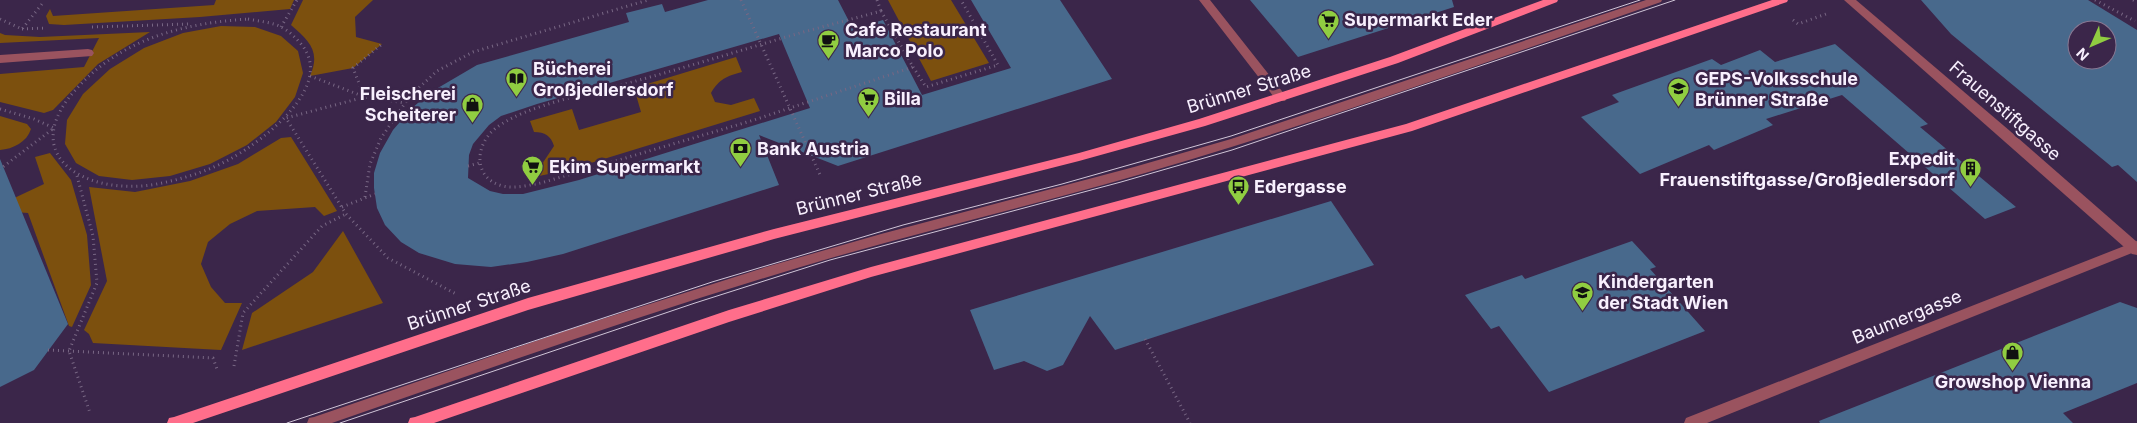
<svg xmlns="http://www.w3.org/2000/svg" width="2137" height="423" font-family="Inter,sans-serif">
  <style>
    .green { fill: #7c500e }
    .building { fill: #48698c; fill-rule: evenodd }
    .lines { fill: none; stroke-linecap: round; stroke-linejoin: round }
    .path { stroke: #786784; stroke-width: 3; stroke-dasharray: 1 4; stroke-linecap: butt }
    .service { fill: #9a535f; fill-rule: evenodd }
    .minor { fill: #9a535f; fill-rule: evenodd }
    .tertiary { fill: #9a535f; fill-rule: evenodd }
    .primary { fill: #ff6e8b; fill-rule: evenodd }
    .tram { stroke: #d0c5d7; stroke-width: 1 }
    .labels { text-anchor: middle; stroke-width: 5; stroke-linejoin: round; paint-order: stroke }
    .poi-label { font-size: 18px; font-weight: bold; fill: #f8f0fe; stroke: #3b264a; text-anchor: start }
    .street-label { font-size: 18px; fill: #f8f0fe; stroke: #3b264a }
  </style>
  <rect width="100%" height="100%" fill="#3b264a"/>
  <!-- green -->
  <path class="green" d="M 216,0 L 294,0 L 290,9 L 200,17 L 64,25 L 49,24 L 46,16 L 50,9 L 53,16 L 214,5 Z
    M 303,0 L 373,0 L 355,17 L 356,37 L 382,44 L 353,68 L 310,76 C 321,51 309,41 291,25 Z
    M 888,0 L 951,0 L 989,63 L 931,81 Z
    M 221,26 L 255,27 L 281,36 L 298,51 L 303,73 L 295,97 L 276,122 L 247,145 L 210,164 L 170,176 L 132,180 L 99,176 L 76,163 L 65,144 L 67,120 L 83,94 L 110,69 L 144,48 L 183,33 Z
    M 150,32 L 98,64 L 53,110 L 44,113 L 0,102 L 0,74 L 84,67 L 99,38 L 0,43 L 0,33 L 5,35 L 40,37 Z
    M 736,57 L 742,72 C 727,76 719,79 711,93 L 715,102 L 731,105 L 754,98 L 760,111 L 568,170 L 539,176 L 540,167 L 554,146 C 551,136 545,132 534,132 L 530,121 L 572,109 L 579,130 L 641,112 L 634,88 Z
    M 0,116 L 27,124 L 31,129 C 27,142 13,149 0,150 Z
    M 291,137 L 337,211 L 324,216 L 315,207 L 257,211 L 230,224 L 208,242 L 201,264 L 211,287 L 225,303 L 242,303 L 221,350 L 93,343 L 89,334 L 84,330 L 107,281 L 89,187 L 135,192 L 190,181 L 238,164 L 281,138 Z
    M 50,153 L 71,180 L 87,235 L 91,285 L 72,327 L 69,326 L 28,213 L 15,212 L 10,200 L 44,184 L 35,157 Z
    M 343,231 L 383,303 L 242,350 L 252,313 L 313,272 Z"/>
  <!-- building -->
  <path class="building" d="M 708,0 L 838,0 L 853,29 L 883,20 L 922,95 L 1011,68 L 971,0 L 1060,0 L 1112,79 L 838,166 L 759,135 L 779,185 L 563,254 L 527,262 L 491,267 L 455,264 L 419,253 L 401,242 L 385,225 L 377,208 L 374,188 L 374,173 L 380,153 L 393,130 L 412,108 L 431,92 L 477,65 L 629,22 L 626,13 L 662,4 L 665,12 ZM 779,34 L 810,108 L 579,180 L 523,194 L 503,194 L 490,191 L 468,178 L 469,155 L 473,144 L 489,125 L 501,116 L 537,104 Z
    M 1250,0 L 1452,0 L 1454,7 L 1298,57 Z
    M 1921,0 L 2088,0 L 2137,30 L 2137,182 L 2118,165 L 2112,167 L 1951,34 ZM 2077,30 L 2107,30 L 2107,60 L 2077,60 Z
    M 1835,44 L 1928,124 L 1920,127 L 2016,207 L 1985,219 L 1842,95 L 1766,119 L 1773,125 L 1714,150 L 1709,145 L 1640,174 L 1581,117 L 1619,102 L 1612,95 L 1712,59 L 1721,65 L 1760,50 L 1775,62 Z
    M 0,159 L 68,324 L 34,370 L 0,387 Z
    M 1331,201 L 1374,265 L 1115,350 L 1090,316 L 1063,365 L 1047,371 L 1024,361 L 994,370 L 970,310 Z
    M 1632,241 L 1656,267 L 1650,269 L 1705,331 L 1549,392 L 1499,326 L 1491,329 L 1465,295 L 1522,275 L 1525,279 Z
    M 2120,302 L 2137,308 L 2137,383 L 2063,413 L 2073,423 L 1820,423 L 1819,421 Z"/>
  <g class="lines">
    <!-- path -->
    <path class="path" d="M 741,0 L 821,177
      M 877,0 L 881,11
      M 2095,0 L 2135,21
      M 2133,0 L 2137,2
      M 881,11 L 913,67 L 754,120 L 541,183 C 529,185 515,189 503,186 C 473,179 474,145 496,128 C 525,105 599,91 636,81 C 686,67 736,52 786,37 C 817,28 849,20 881,11 Z
      M 0,19 L 22,29 L 42,4
      M 248,19 C 258,21 268,22 277,25 C 287,29 294,36 301,44 C 336,85 265,139 232,158 C 209,171 183,179 157,184 C 86,197 12,155 80,85 C 124,38 186,23 248,19 Z
      M 1793,20 L 1798,24 L 1829,13
      M 92,27 L 188,24
      M 281,27 L 297,0
      M 22,29 L 46,28
      M 913,67 L 926,87 L 998,65 L 961,0
      M 310,76 L 365,97 L 405,103
      M 364,96 L 353,68 L 382,44
      M 365,97 L 286,118 L 346,214 L 388,258 L 458,295
      M 0,109 L 34,119 L 54,128 L 0,169
      M 468,166 L 479,163
      M 77,176 L 93,236 L 97,283 L 69,351 L 90,413
      M 365,197 L 370,164 L 381,138 L 410,96 L 437,71 L 473,52 L 648,0
      M 342,207 L 375,194
      M 1145,339 L 1190,423
      M 48,350 L 213,358 L 218,372
      M 234,366 L 243,313 L 322,226 L 346,214"/>
    <!-- service -->
    <path class="service" d="M 1646,0 L 1662,0 L 1661,2 C 1504,56 1348,112 1189,160 C 1071,196 950,224 831,258 C 663,307 498,365 332,423 L 307,423 L 309,418 L 314,417 L 571,329 L 766,267 L 881,234 L 1134,167 L 1231,139 Z
      M 88,49 L 92,50 L 94,53 L 92,56 L 0,63 L 0,55 Z"/>
    <!-- minor -->
    <path class="minor" d="M 1199,0 L 1210,0 L 1285,95 L 1287,98 L 1285,101 L 1277,101 Z
      M 2137,241 L 2137,251 L 1707,423 L 1684,423 L 1686,418 Z"/>
    <!-- tertiary -->
    <path class="tertiary" d="M 1844,0 L 1856,0 L 2010,131 L 2137,242 L 2137,255 L 2132,254 Z"/>
    <!-- primary -->
    <path class="primary" d="M 1543,0 L 1558,0 L 1557,2 L 1398,63 L 1205,126 L 1079,161 L 774,239 L 528,310 L 193,423 L 167,423 L 169,418 L 174,417 L 528,298 L 774,229 L 1079,153 L 1199,119 L 1390,57 Z
      M 1772,0 L 1788,0 L 1787,2 L 1412,131 L 871,277 L 729,322 L 434,423 L 408,423 L 410,418 L 415,417 L 729,310 L 871,267 L 1406,124 Z"/>
    <!-- tram -->
    <path class="tram" d="M 287,423 L 712,282 L 903,225 L 1062,184 L 1231,136 L 1640,0
      M 340,423 L 695,303 L 830,260 L 1121,182 L 1232,150 L 1675,0"/>
  </g>
  <!-- icons -->
  <defs>
    <symbol id="supermarket-pin" viewBox="-11 -11 22 30"><path d="M0 17L-7.5 6A9.5 9.5 0 1 1 7.5 6Z" fill="#90cd41" stroke="#3b264a"/><path d="M-6-5.5h2.5l.6 2H6L4.5 2H-2.5L-4.4-4H-6ZM-1.5 3.2a1.3 1.3 0 1 0 .1 0ZM3 3.2a1.3 1.3 0 1 0 .1 0Z" fill="#111"/></symbol>
    <symbol id="cafe-pin" viewBox="-11 -11 22 30"><path d="M0 17L-7.5 6A9.5 9.5 0 1 1 7.5 6Z" fill="#90cd41" stroke="#3b264a"/><path d="M-5.5-4.5H6V0H3Q3 3.5 0 3.5H-2.5Q-5.5 3.5-5.5 0ZM3-3.2v2h1.7v-2ZM-6 4.5H4V6H-6Z" fill="#111"/></symbol>
    <symbol id="library-pin" viewBox="-11 -11 22 30"><path d="M0 17L-7.5 6A9.5 9.5 0 1 1 7.5 6Z" fill="#90cd41" stroke="#3b264a"/><path d="M-6-4Q-3-5.5-.7-3.5V5Q-3 3-6 4ZM6-4Q3-5.5 .7-3.5V5Q3 3 6 4Z" fill="#111"/></symbol>
    <symbol id="school-pin" viewBox="-11 -11 22 30"><path d="M0 17L-7.5 6A9.5 9.5 0 1 1 7.5 6Z" fill="#90cd41" stroke="#3b264a"/><path d="M0-5L7-2L0 1L-7-2ZM-4 1L0 2.5L4 1V4Q0 6-4 4Z" fill="#111"/></symbol>
    <symbol id="shop-pin" viewBox="-11 -11 22 30"><path d="M0 17L-7.5 6A9.5 9.5 0 1 1 7.5 6Z" fill="#90cd41" stroke="#3b264a"/><path d="M-5-2.5h2.3a2.7 3.5 0 0 1 5.4 0H5L5.5 6h-11ZM-1.5-2.5h3a1.5 2.3 0 0 0-3 0Z" fill="#111"/></symbol>
    <symbol id="bank-pin" viewBox="-11 -11 22 30"><path d="M0 17L-7.5 6A9.5 9.5 0 1 1 7.5 6Z" fill="#90cd41" stroke="#3b264a"/><path d="M-6-4H6V4H-6ZM0-2.3a2.3 2.3 0 1 0 0 4.6a2.3 2.3 0 1 0 0-4.6Z" fill="#111"/></symbol>
    <symbol id="building-pin" viewBox="-11 -11 22 30"><path d="M0 17L-7.5 6A9.5 9.5 0 1 1 7.5 6Z" fill="#90cd41" stroke="#3b264a"/><path d="M-4-6H4V6H1V3H-1V6H-4ZM-2.5-4.3h1.7v1.8h-1.7ZM.8-4.3h1.7v1.8H.8ZM-2.5-1h1.7V.8h-1.7ZM.8-1h1.7V.8H.8Z" fill="#111"/></symbol>
    <symbol id="bus-pin" viewBox="-11 -11 22 30"><path d="M0 17L-7.5 6A9.5 9.5 0 1 1 7.5 6Z" fill="#90cd41" stroke="#3b264a"/><path d="M-5-6H5V4H4V6H2V4H-2V6H-4V4H-5ZM-3.5-4V0h7V-4ZM-3.5 1.2v1.5H-2V1.2ZM2 1.2v1.5H3.5V1.2Z" fill="#111"/></symbol>
  </defs>
  <g fill-rule="evenodd">
    <use href="#supermarket-pin" x="1316" y="8" width="25" height="34"/>
    <use href="#cafe-pin" x="816" y="28" width="25" height="34"/>
    <use href="#library-pin" x="504" y="66" width="25" height="34"/>
    <use href="#school-pin" x="1666" y="76" width="25" height="34"/>
    <use href="#supermarket-pin" x="856" y="86" width="25" height="34"/>
    <use href="#shop-pin" x="460" y="92" width="25" height="34"/>
    <use href="#bank-pin" x="728" y="136" width="25" height="34"/>
    <use href="#supermarket-pin" x="520" y="154" width="25" height="34"/>
    <use href="#building-pin" x="1958" y="156" width="25" height="34"/>
    <use href="#bus-pin" x="1226" y="174" width="25" height="34"/>
    <use href="#school-pin" x="1570" y="280" width="25" height="34"/>
    <use href="#shop-pin" x="2000" y="340" width="25" height="34"/>
  </g>
  <g class="labels">
    <!-- poi labels -->
    <g class="poi-label">
      <text x="1344" y="26">Supermarkt Eder</text>
      <text x="845" y="36">Cafe Restaurant<tspan x="845" dy="21">Marco Polo</tspan></text>
      <text x="533" y="75">Bücherei<tspan x="533" dy="21">Großjedlersdorf</tspan></text>
      <text x="1695" y="85">GEPS-Volksschule<tspan x="1695" dy="21">Brünner Straße</tspan></text>
      <text x="456" y="100" text-anchor="end">Fleischerei<tspan x="456" dy="21">Scheiterer</tspan></text>
      <text x="884" y="105">Billa</text>
      <text x="757" y="155">Bank Austria</text>
      <text x="1955" y="165" text-anchor="end">Expedit<tspan x="1955" dy="21">Frauenstiftgasse/Großjedlersdorf</tspan></text>
      <text x="549" y="173">Ekim Supermarkt</text>
      <text x="1254" y="193">Edergasse</text>
      <text x="1598" y="288">Kindergarten<tspan x="1598" dy="21">der Stadt Wien</tspan></text>
      <text x="2013" y="388" text-anchor="middle">Growshop Vienna</text>
    </g>
    <!-- street labels -->
    <g class="street-label">
      <text transform="translate(1249 89) rotate(-17)" y="6">Brünner Straße</text>
      <text transform="translate(2005 111) rotate(41)" y="6">Frauenstiftgasse</text>
      <text transform="translate(859 194) rotate(-14)" y="6">Brünner Straße</text>
      <text transform="translate(469 305) rotate(-18)" y="6">Brünner Straße</text>
      <text transform="translate(1907 317) rotate(-22)" y="6">Baumergasse</text>
    </g>
  </g>
  <!-- north arrow -->
  <g transform="translate(2092 45) rotate(225)"><circle r="24" fill="#3b264a" stroke="#877792"/>
  <path d="M0-4L9 19L0 12L-9 19Z" fill="#90cd41"/>
  <text y="-8" font-size="14" font-weight="bold" text-anchor="middle" fill="#f8f0fe">N</text>
  </g>
</svg>
